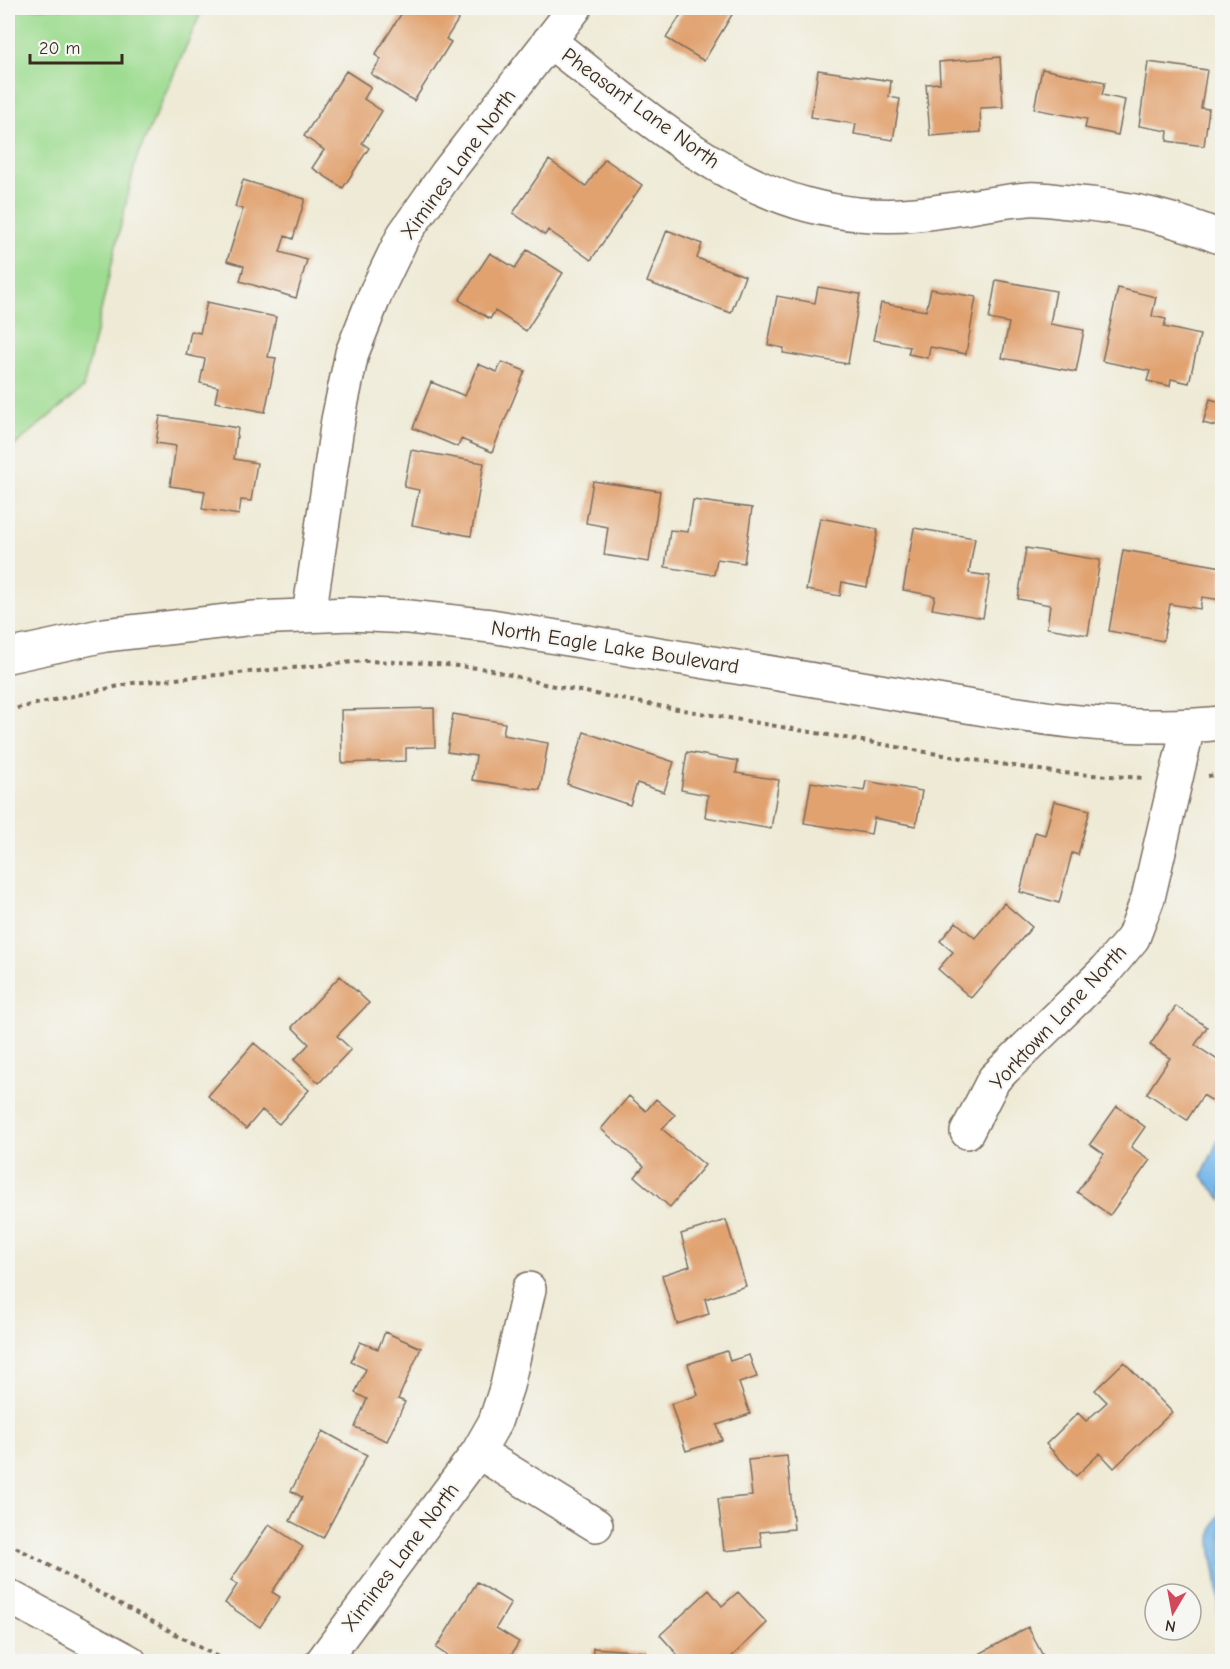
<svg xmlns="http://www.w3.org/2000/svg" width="1230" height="1669" font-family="'Comic Neue',sans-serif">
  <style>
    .green { fill: #9edc91; stroke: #6c8358; stroke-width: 1.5 }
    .water { fill: #76b7ea; stroke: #587084; stroke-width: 1.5 }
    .building { fill: #e1a26f }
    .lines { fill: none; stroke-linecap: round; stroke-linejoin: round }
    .minor-casing { stroke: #7a6d5e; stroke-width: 36 }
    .tertiary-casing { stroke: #7a6d5e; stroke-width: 36 }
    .path { stroke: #7a6d5e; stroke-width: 4; stroke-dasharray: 4.5 4.5; stroke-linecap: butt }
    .minor { stroke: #fff; stroke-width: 33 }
    .tertiary { stroke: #fff; stroke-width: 33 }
    .labels { text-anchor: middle; stroke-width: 4.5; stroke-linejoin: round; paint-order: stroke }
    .street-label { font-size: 21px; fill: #3b2a1e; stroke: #f6f6f2 }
  </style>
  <rect width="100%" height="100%" fill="#f6f6f2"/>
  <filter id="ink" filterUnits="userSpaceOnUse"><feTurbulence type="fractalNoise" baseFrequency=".0167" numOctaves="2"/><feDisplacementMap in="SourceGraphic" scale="12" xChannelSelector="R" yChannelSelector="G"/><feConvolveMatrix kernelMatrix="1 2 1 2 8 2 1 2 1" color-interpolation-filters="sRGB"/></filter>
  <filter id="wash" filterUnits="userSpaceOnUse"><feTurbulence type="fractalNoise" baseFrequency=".008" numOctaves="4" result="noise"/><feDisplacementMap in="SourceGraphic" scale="24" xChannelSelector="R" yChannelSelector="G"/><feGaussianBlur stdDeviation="1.35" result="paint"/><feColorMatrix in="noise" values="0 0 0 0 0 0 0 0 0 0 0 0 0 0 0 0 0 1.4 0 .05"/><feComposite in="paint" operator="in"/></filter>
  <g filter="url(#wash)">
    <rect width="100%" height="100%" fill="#eeead6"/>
    <!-- green -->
    <path class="green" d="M 8,8 L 203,8 L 136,160 L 83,388 L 8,451 Z"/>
    <!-- water -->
    <path class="water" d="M 1222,1131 L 1222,1200 L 1202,1176 Z
      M 1222,1512 L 1222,1623 L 1218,1620 C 1218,1607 1219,1594 1217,1581 C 1214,1557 1203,1531 1222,1512 Z"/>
    <g id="blocks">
      <!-- building -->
      <path class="building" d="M 405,8 L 445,8 L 460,17 L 446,39 L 451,42 L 414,101 L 371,74 L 381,59 L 375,55 Z
        M 685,8 L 736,8 L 704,61 L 666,38 Z
        M 1000,57 L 1003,107 L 980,108 L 981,132 L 930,136 L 926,84 L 940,83 L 939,62 Z
        M 1148,62 L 1207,70 L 1201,108 L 1209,109 L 1204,146 L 1167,141 L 1168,131 L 1139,126 Z
        M 1042,69 L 1105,82 L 1102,95 L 1125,100 L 1118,135 L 1085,128 L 1087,119 L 1034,109 Z
        M 818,70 L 891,81 L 889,97 L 900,99 L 893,140 L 854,134 L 856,124 L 811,117 Z
        M 346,71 L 371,87 L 364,99 L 382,111 L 362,143 L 369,148 L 343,188 L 312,168 L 324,150 L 304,136 Z
        M 605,159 L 642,185 L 591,260 L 548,230 L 545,235 L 513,213 L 549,160 L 586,186 Z
        M 243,180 L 305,199 L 293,239 L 285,236 L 280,252 L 307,260 L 296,298 L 240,281 L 244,266 L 227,261 L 243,209 L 235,207 Z
        M 667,230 L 702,244 L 697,258 L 745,276 L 731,313 L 647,282 Z
        M 527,250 L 563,273 L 526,331 L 495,311 L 490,319 L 459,300 L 490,253 L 515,268 Z
        M 996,280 L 1056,291 L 1050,324 L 1084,330 L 1076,372 L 1002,358 L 1009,323 L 989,319 Z
        M 818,287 L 860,294 L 848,364 L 783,353 L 784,348 L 768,345 L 777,296 L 815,303 Z
        M 1118,288 L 1156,297 L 1152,316 L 1166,319 L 1164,327 L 1200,335 L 1189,383 L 1171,379 L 1170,386 L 1147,381 L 1150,371 L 1102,361 Z
        M 931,289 L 976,297 L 966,354 L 930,347 L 928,358 L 908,354 L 910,347 L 873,340 L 881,303 L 926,311 Z
        M 207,302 L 276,317 L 268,357 L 276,358 L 265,412 L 215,402 L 218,387 L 200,383 L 205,359 L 186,355 L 191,331 L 200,333 Z
        M 502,362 L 525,371 L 492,452 L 461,439 L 458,447 L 413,428 L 431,382 L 465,396 L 478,364 L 497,372 Z
        M 1222,396 L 1222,428 L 1203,423 L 1210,399 L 1220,402 Z
        M 160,416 L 238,428 L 234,459 L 257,463 L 251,501 L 241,500 L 239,515 L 202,509 L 205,491 L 170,486 L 176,446 L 156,443 Z
        M 411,450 L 484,463 L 471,536 L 412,525 L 419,490 L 404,487 Z
        M 593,481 L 660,491 L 649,562 L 604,555 L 608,527 L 586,523 Z
        M 693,500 L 752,508 L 744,563 L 717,559 L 714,575 L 665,567 L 670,530 L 688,532 Z
        M 820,518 L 878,529 L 867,587 L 842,582 L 840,596 L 806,590 Z
        M 914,528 L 975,538 L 969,573 L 990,576 L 983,618 L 932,609 L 935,596 L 903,590 Z
        M 1026,548 L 1100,560 L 1088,635 L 1047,628 L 1050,605 L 1018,599 Z
        M 1123,550 L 1222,567 L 1221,600 L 1202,597 L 1200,609 L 1170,604 L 1163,641 L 1109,631 Z
        M 434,708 L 435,747 L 406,748 L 406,761 L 342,763 L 341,710 Z
        M 453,714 L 505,723 L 503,735 L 548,743 L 540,790 L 472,780 L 476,756 L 447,752 Z
        M 584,732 L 674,762 L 664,792 L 637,783 L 630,805 L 567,784 Z
        M 687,752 L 738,761 L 736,773 L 779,780 L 771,829 L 705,817 L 708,795 L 681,790 Z
        M 866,781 L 922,791 L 916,826 L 874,818 L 871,834 L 804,823 L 811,782 L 864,791 Z
        M 1054,801 L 1090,810 L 1078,855 L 1072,853 L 1059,903 L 1020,892 L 1035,832 L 1045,835 Z
        M 1004,903 L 1032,927 L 971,998 L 938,969 L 953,952 L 940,941 L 956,922 L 975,938 Z
        M 340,976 L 369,1003 L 337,1036 L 351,1049 L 319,1083 L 294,1060 L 309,1044 L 292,1027 Z
        M 1176,1006 L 1207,1027 L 1195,1045 L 1222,1063 L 1222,1093 L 1216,1103 L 1203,1095 L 1187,1120 L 1147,1093 L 1170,1058 L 1150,1045 Z
        M 254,1043 L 309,1090 L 279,1124 L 262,1110 L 246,1129 L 208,1096 Z
        M 629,1096 L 646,1111 L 656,1099 L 675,1115 L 662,1129 L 705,1165 L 670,1207 L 635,1177 L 644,1166 L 601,1129 Z
        M 1117,1106 L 1145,1127 L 1131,1147 L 1150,1160 L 1110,1215 L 1077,1192 L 1104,1154 L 1090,1144 Z
        M 726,1220 L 746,1286 L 705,1299 L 709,1314 L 677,1324 L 662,1275 L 690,1266 L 681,1234 Z
        M 385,1332 L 421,1348 L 398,1399 L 405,1402 L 387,1441 L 355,1427 L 367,1399 L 355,1393 L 366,1369 L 351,1362 L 360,1342 L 378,1349 Z
        M 727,1351 L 730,1361 L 749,1355 L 757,1377 L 739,1383 L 750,1414 L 717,1425 L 722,1440 L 686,1451 L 671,1404 L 698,1395 L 688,1364 Z
        M 1124,1362 L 1172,1412 L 1114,1468 L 1100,1453 L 1076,1476 L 1046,1444 L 1078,1413 L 1086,1421 L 1107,1402 L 1095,1390 Z
        M 323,1431 L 367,1455 L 323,1538 L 290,1521 L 302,1497 L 291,1491 Z
        M 787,1456 L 794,1529 L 760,1532 L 762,1547 L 724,1551 L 718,1499 L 752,1496 L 748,1460 Z
        M 269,1524 L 303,1547 L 272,1592 L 280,1597 L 260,1627 L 225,1603 L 237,1585 L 231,1580 Z
        M 477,1582 L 511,1603 L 496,1628 L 519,1642 L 507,1662 L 457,1662 L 436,1648 Z
        M 709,1590 L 722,1606 L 738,1592 L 767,1623 L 726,1662 L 684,1662 L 660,1635 Z
        M 1028,1627 L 1046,1662 L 965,1662 Z
        M 593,1648 L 646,1652 L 645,1662 L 592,1662 Z"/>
    </g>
  </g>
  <g filter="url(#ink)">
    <use href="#blocks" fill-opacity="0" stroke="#7a6d5e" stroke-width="1.5"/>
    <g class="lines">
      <defs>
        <path id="minor" d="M 549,41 C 626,100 713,180 808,205 C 841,214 882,218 916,214 C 954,211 991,202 1028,199 C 1041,198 1056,201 1069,202 C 1122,206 1173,217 1222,238
          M 309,615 L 338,420 L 352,353 L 377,290 L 404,234 L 447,173 L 575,8
          M 967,1132 L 994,1079 L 1106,970 L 1133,938 L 1148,898 L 1188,727
          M 478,1452 L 596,1525
          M 322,1662 L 478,1452 L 495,1422 L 507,1386 L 529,1289"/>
        <path id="tertiary" d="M 8,656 L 105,635 L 254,618 L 350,614 L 409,617 L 491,626 C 621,648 751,670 880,691 C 993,710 1107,735 1222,723
          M 8,1596 L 130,1662"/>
      </defs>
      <!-- minor casing -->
      <use href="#minor" class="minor-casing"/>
      <!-- tertiary casing -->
      <use href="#tertiary" class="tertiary-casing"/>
      <!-- path -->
      <path class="path" d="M 8,710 L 133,683 L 365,661 L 427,663 L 488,669 L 544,684 L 637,702 L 955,757 L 1060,773 L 1144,778
        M 1208,776 L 1222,774
        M 8,1543 L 227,1662"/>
      <!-- minor -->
      <use href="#minor" class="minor"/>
      <!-- tertiary -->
      <use href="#tertiary" class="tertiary"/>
    </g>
  </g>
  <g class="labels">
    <!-- street labels -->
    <g class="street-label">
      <text transform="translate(641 108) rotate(36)" y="7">Pheasant Lane North</text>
      <text transform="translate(458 164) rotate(-54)" y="7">Ximines Lane North</text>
      <text transform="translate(615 647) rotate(9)" y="7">North Eagle Lake Boulevard</text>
      <text transform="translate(1058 1017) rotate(-47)" y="7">Yorktown Lane North</text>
      <text transform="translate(400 1557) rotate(-53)" y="7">Ximines Lane North</text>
    </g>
  </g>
  <!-- margin -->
  <rect width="1230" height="1669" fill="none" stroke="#f6f6f2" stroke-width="30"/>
  <!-- north arrow -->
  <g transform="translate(1173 1612) rotate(190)"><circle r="28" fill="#f6f6f2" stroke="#aba49d" stroke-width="1.5"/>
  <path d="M0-4.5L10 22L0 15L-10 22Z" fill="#d1495b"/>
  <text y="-9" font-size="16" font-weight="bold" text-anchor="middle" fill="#3b2a1e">N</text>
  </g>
  <!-- scale -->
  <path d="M30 54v9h92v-9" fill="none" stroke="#3b2a1e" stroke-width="3"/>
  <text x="39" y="54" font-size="18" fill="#3b2a1e" stroke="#f6f6f2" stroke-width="4.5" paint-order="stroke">20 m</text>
</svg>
